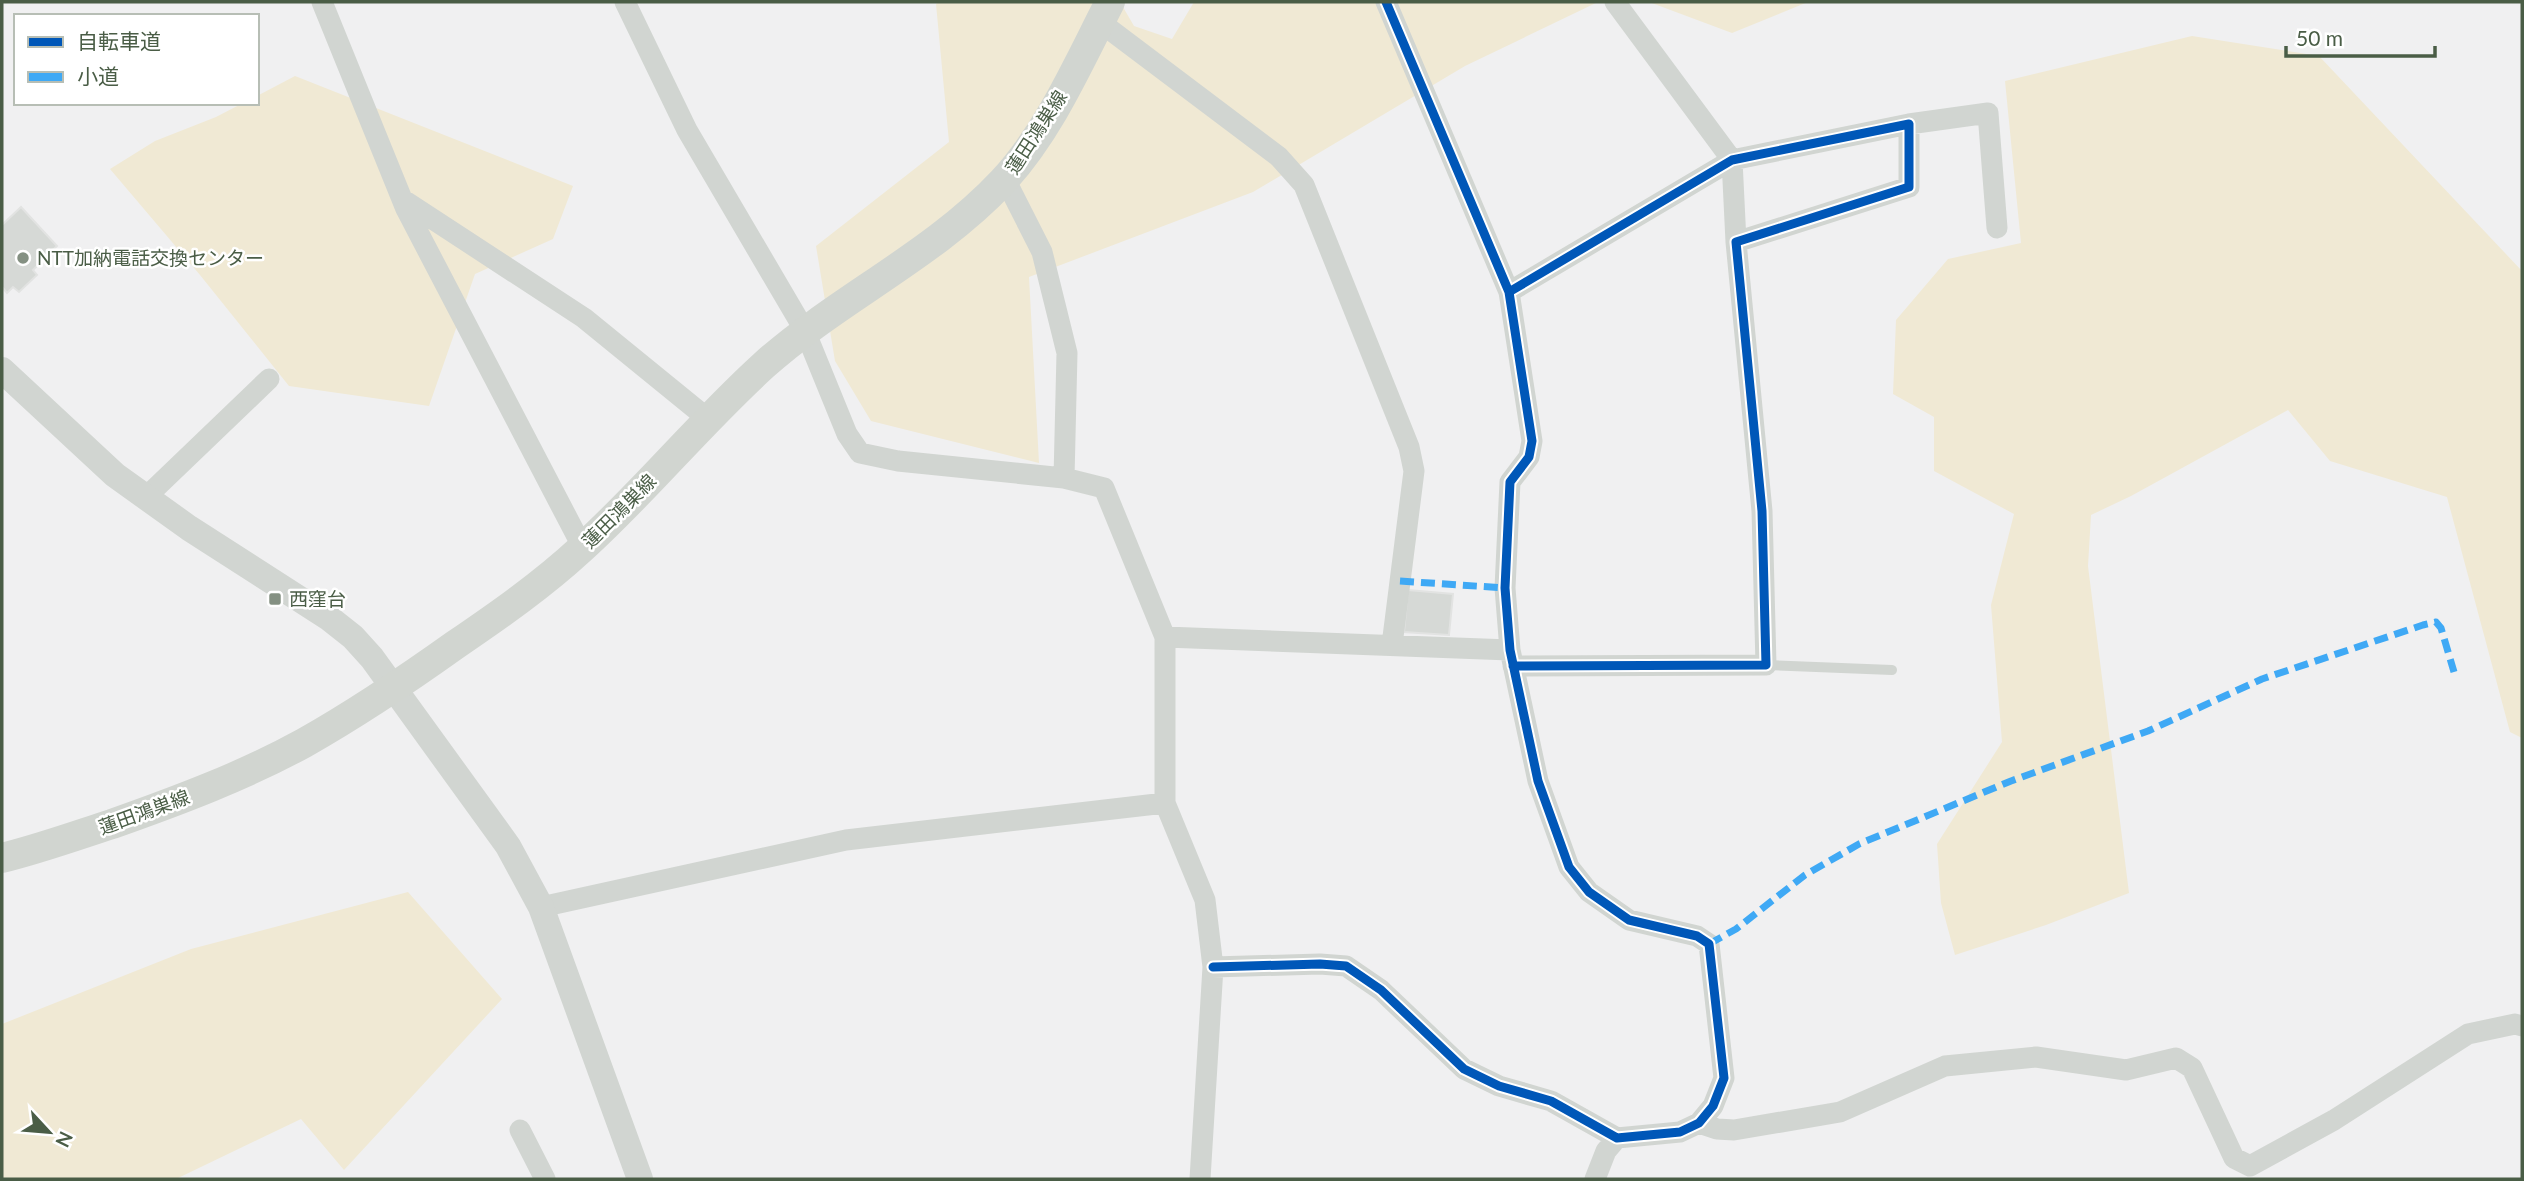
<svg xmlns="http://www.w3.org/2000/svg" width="2524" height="1181" font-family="Lato,'Noto Sans JP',sans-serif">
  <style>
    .green { fill: #f0e9d4 }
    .building { fill: #d6d9d6; stroke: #e2e3e2; stroke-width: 2 }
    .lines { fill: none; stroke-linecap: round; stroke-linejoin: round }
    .service { stroke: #d1d5d1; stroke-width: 10 }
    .minor { stroke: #d1d5d1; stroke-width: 21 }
    .tertiary { stroke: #d1d5d1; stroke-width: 26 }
    .secondary { stroke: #d1d5d0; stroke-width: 30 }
    .quiet { stroke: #3fa9f5; stroke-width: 7; stroke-dasharray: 14 7; stroke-linecap: butt }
    .cycleway-casing { stroke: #fff; stroke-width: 13 }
    .cycleway { stroke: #0057b8; stroke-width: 9 }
    .poi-dot { fill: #849082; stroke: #fff; stroke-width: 2.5 }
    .labels { text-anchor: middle; stroke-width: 5; stroke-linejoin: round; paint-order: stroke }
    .street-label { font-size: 19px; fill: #4a5d46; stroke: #fff }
    .poi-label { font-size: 19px; fill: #4a5d46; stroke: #fff; text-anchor: start }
  </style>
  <rect width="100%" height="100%" fill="#f0f0f1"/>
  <!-- green -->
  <path class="green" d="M 940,2 L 1120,2 L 1134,26 L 1172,39 L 1194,2 L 1598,2 L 1465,66 L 1253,192 L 1029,277 L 1039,463 L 871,421 L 835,361 L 816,246 L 949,142 L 936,4 Z
    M 1649,2 L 1808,2 L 1732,33 Z
    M 2192,36 L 2319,56 L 2522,271 L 2522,738 L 2510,732 L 2447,497 L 2330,461 L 2288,410 L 2131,496 L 2091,515 L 2088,566 L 2129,893 L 2046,925 L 1955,955 L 1941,903 L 1937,844 L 2002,742 L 1991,605 L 2014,514 L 1934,471 L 1934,417 L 1893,394 L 1896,320 L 1948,259 L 2021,243 L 2005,81 Z
    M 295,76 L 573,186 L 553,239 L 475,274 L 429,406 L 289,386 L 200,275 L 110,169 L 155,141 L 216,117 L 243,103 L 257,103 L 257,96 Z
    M 408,892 L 502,999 L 344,1170 L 301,1119 L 176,1179 L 2,1179 L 2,1024 L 191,949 Z"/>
  <!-- building -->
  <path class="building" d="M 21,207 L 57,246 L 33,270 L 37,275 L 19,292 L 13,287 L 7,293 L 2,287 L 2,225 Z
    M 1408,590 L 1453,594 L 1449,635 L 1404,632 Z"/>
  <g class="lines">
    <!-- service -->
    <path class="service" d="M 1766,665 L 1892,670"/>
    <!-- minor -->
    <path class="minor" d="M 322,2 L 406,209 L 583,548
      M 625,2 L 687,130 L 805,331 L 847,434 L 860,453 L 898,461 L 1064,478 L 1067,353 L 1042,252 L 1005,179
      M 1615,2 L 1732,160 L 1736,242
      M 1100,22 L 1279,157 L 1304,185 L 1409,447 L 1414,471 L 1392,645
      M 1909,124 L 1988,113 L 1997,228
      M 402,199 L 584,318 L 708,419
      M 1509,292 L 1732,160 L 1909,124 L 1909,187 L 1736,242 L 1762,511 L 1766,665 L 1513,666
      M 1064,478 L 1104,488 L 1165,637 L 1165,803 L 1205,900 L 1213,967 L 1200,1179
      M 145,498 L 269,379
      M 1165,637 L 1510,650
      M 541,907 L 846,840 L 1165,803
      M 1213,967 L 1320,964 L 1346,966 L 1381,990 L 1464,1069 L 1499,1086 L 1551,1101 L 1617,1138 L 1680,1132 L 1699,1123 L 1713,1106 L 1724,1078 L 1709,944 L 1697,936 L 1629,920 L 1589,892 L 1569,867 L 1538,781 L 1510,650 L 1505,588 L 1510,482 L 1529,457 L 1532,441 L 1509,292 L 1386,2
      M 1699,1123 L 1717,1129 L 1734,1130 L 1840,1112 L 1945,1066 L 2036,1057 L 2126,1070 L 2176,1058 L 2192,1068 L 2234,1158 L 2250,1166 L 2334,1120 L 2468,1034 L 2515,1024 L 2522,1026
      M 520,1130 L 545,1179
      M 1595,1179 L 1606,1151 L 1617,1138"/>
    <!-- tertiary -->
    <path class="tertiary" d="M 2,370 L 115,475 L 189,528 L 329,618 L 353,637 L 372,658 L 508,846 L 541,907 L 640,1179"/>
    <!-- secondary -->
    <path class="secondary" d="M 2,858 C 39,849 75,836 112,824 C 177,801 244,776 304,743 C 357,713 406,680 455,645 C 499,615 542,585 581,549 C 645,491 700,423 764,365 C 839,298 934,255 1003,181 C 1050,130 1079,62 1110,2"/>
    <!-- quiet -->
    <path class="quiet" d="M 1400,581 L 1505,588
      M 1709,944 L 1736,929 L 1805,875 L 1859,844 L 2011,781 L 2148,731 L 2262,679 L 2423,625 L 2436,622 L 2441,628 L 2454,672"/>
    <defs>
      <path id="cycleway" d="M 1509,292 L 1732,160 L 1909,124 L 1909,187 L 1736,242 L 1762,511 L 1766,665 L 1513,666
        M 1213,967 L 1320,964 L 1346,966 L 1381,990 L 1464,1069 L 1499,1086 L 1551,1101 L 1617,1138 L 1680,1132 L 1699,1123 L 1713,1106 L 1724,1078 L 1709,944 L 1697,936 L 1629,920 L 1589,892 L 1569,867 L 1538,781 L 1510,650 L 1505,588 L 1510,482 L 1529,457 L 1532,441 L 1509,292 L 1386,2"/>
    </defs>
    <!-- cycleway casing -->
    <use href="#cycleway" class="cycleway-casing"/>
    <!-- cycleway -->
    <use href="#cycleway" class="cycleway"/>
  </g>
  <!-- markers -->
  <g class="poi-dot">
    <circle cx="23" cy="258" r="7"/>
    <rect x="268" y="592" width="14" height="14" rx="3.5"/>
  </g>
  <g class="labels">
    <!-- street labels -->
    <g class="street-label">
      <text transform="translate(1036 132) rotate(-57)" y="7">蓮田鴻巣線</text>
      <text transform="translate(619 511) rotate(-45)" y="7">蓮田鴻巣線</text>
      <text transform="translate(144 812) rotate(-20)" y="7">蓮田鴻巣線</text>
    </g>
    <!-- poi labels -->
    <g class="poi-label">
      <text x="37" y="265">NTT加納電話交換センター</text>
      <text x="289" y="606">西窪台</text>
    </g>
  </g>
  <!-- border -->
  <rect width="2524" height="1181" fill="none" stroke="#4a5d46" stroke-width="7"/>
  <!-- legend -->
  <rect x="14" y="14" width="245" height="91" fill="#ffffff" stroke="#b7beb5" stroke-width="2"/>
  <rect x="28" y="37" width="35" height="10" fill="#0057b8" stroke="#b7beb5" stroke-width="2"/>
  <text x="77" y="49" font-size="21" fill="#4a5d46">自転車道</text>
  <rect x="28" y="72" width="35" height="10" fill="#3fa9f5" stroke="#b7beb5" stroke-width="2"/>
  <text x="77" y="84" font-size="21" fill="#4a5d46">小道</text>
  <!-- north arrow -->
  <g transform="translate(49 1132) rotate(116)" stroke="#ffffff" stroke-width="5" paint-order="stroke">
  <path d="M0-5L12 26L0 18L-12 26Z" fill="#4a5d46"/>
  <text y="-10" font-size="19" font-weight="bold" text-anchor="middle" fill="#4a5d46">N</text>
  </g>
  <!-- scale -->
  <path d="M2286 46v10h149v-10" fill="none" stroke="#4a5d46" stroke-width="3.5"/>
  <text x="2296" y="46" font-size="21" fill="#4a5d46" stroke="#ffffff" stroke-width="5" paint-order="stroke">50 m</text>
</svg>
